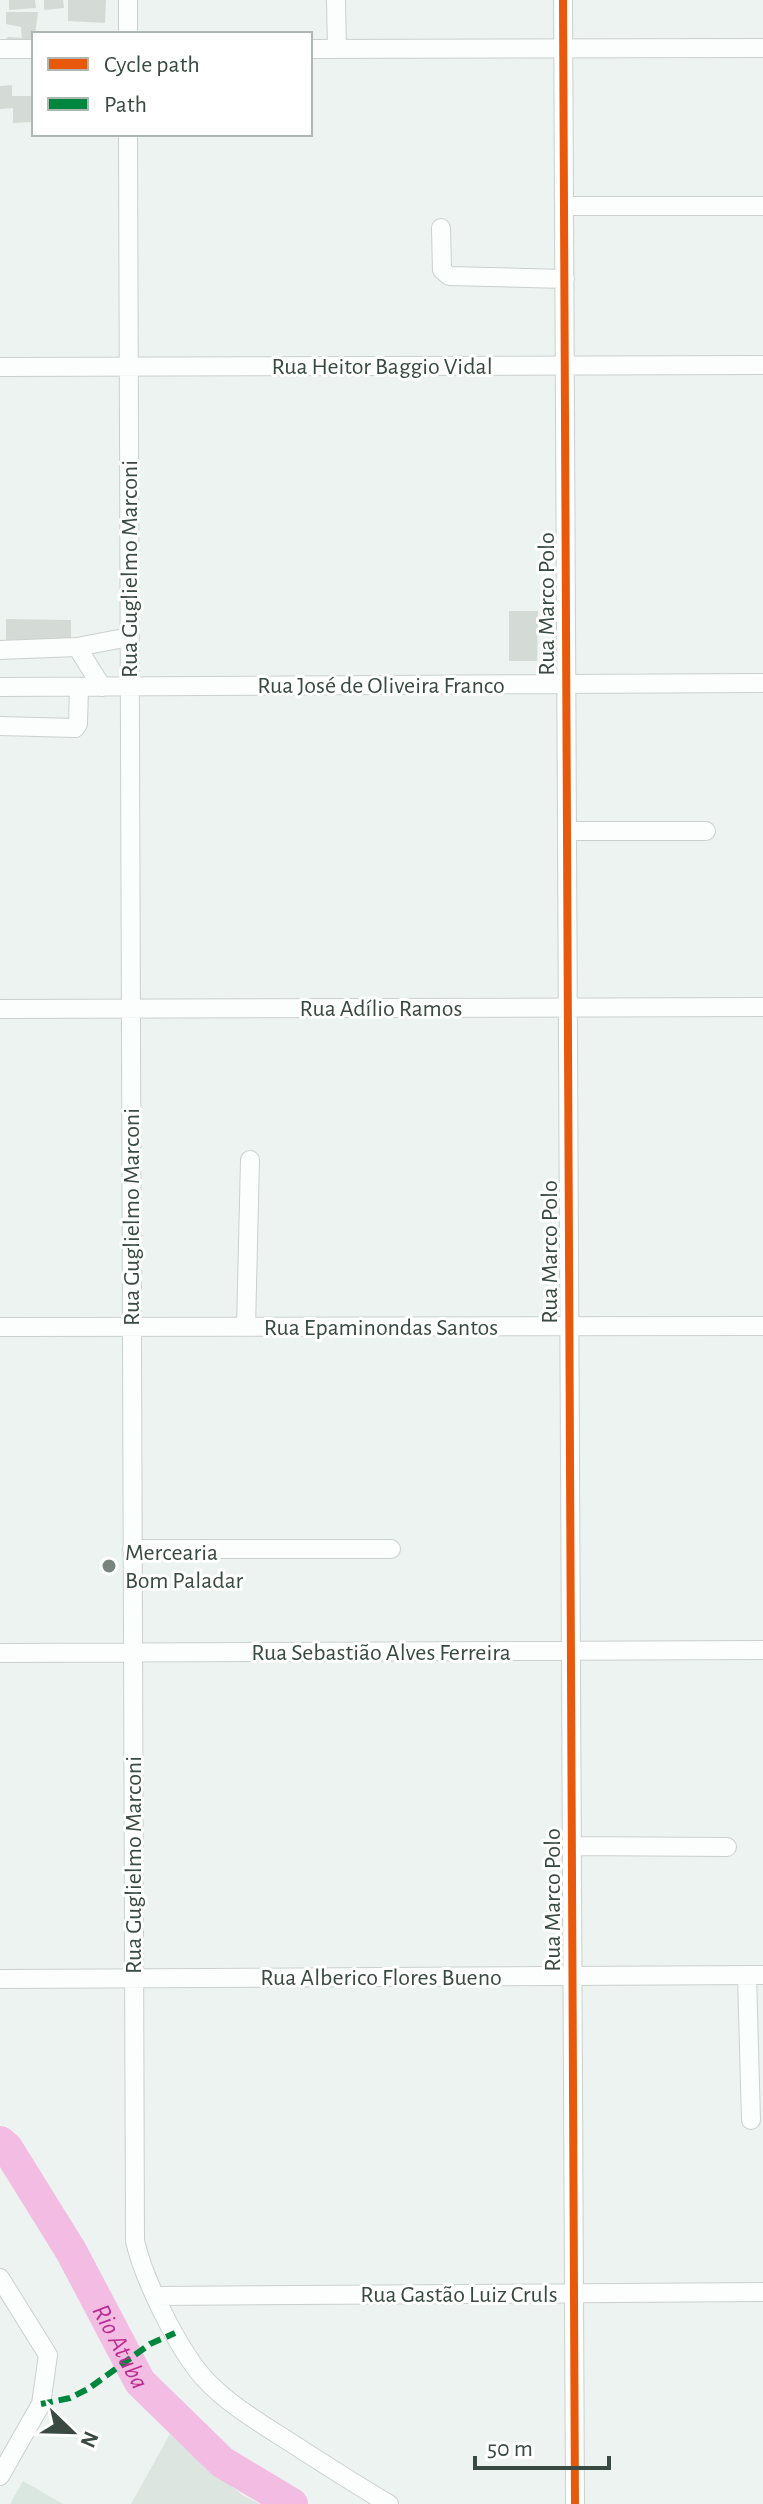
<svg xmlns="http://www.w3.org/2000/svg" width="763" height="2504" font-family="'Alegreya Sans',sans-serif">
  <style>
    .residential { fill: #dae7e1 }
    .industrial { fill: #dde5e0 }
    .lines { fill: none; stroke-linecap: round; stroke-linejoin: round }
    .river { stroke: #f2bce3; stroke-width: 32 }
    .building { fill: #d4dbd7 }
    .minor-casing { stroke: #cad1ce; stroke-width: 20 }
    .minor { stroke: #fcfdfd; stroke-width: 18 }
    .quiet { stroke: #00873e; stroke-width: 6; stroke-dasharray: 12 6; stroke-linecap: butt }
    .cycleway-casing { stroke: #fff; stroke-width: 13 }
    .cycleway { stroke: #e8590c; stroke-width: 8 }
    .poi-dot { fill: #77857e; stroke: #fff; stroke-width: 3 }
    .labels { text-anchor: middle; stroke-width: 6; stroke-linejoin: round; paint-order: stroke }
    .street-label { font-size: 24px; fill: #384a41; stroke: #fff }
    .poi-label { font-size: 24px; fill: #384a41; stroke: #fff; text-anchor: start }
    .water-label { font-size: 26px; font-style: italic; fill: #bc2b91; stroke: #fff }
  </style>
  <rect width="100%" height="100%" fill="#edf3f0"/>
  <!-- residential -->
  <path class="residential" d="M 23,2481 L 63,2504 L 10,2504 Z"/>
  <!-- industrial -->
  <path class="industrial" d="M 170,2434 L 242,2495 L 259,2504 L 131,2504 Z"/>
  <g class="lines">
    <!-- river -->
    <path class="river" id="s1" d="M 0,2142 L 7,2148 L 71,2251 L 140,2382 L 222,2462 L 292,2504"/>
  </g>
  <!-- building -->
  <path class="building" d="M 9,0 L 35,0 L 36,8 L 9,10 Z
    M 44,0 L 63,0 L 64,8 L 44,10 Z
    M 68,0 L 106,0 L 105,23 L 68,21 Z
    M 6,12 L 38,12 L 34,43 L 4,41 L 8,37 L 22,38 L 21,27 L 6,24 Z
    M 12,85 L 12,96 L 34,96 L 34,122 L 13,123 L 13,108 L 0,109 L 0,86 Z
    M 509,611 L 538,611 L 537,661 L 509,661 Z
    M 6,619 L 71,620 L 71,640 L 6,640 Z"/>
  <g class="lines">
    <defs>
      <path id="minor" d="M 128,0 L 128,34
        M 336,0 L 337,49
        M 563,0 L 575,2504
        M 0,49 L 34,49
        M 310,49 L 763,48
        M 128,134 L 135,2241 C 144,2280 177,2347 203,2377 C 229,2406 264,2425 296,2446 C 327,2466 358,2486 389,2504
        M 564,206 L 763,206
        M 441,228 L 442,270 L 449,276 L 565,279
        M 0,367 L 763,365
        M 77,647 L 129,637
        M 0,650 L 77,647 L 102,687
        M 0,687 L 763,683
        M 0,726 L 75,728 L 78,724 L 79,687
        M 567,831 L 706,831
        M 0,1009 L 763,1007
        M 0,1327 L 763,1326
        M 246,1327 L 250,1160
        M 132,1549 L 391,1549
        M 0,1653 L 763,1650
        M 572,1846 L 727,1847
        M 747,1975 L 751,2120
        M 0,1979 L 763,1975
        M 0,2278 L 48,2355 L 41,2404 L 0,2476
        M 156,2296 L 763,2292"/>
    </defs>
    <!-- minor casing -->
    <use href="#minor" class="minor-casing"/>
    <!-- minor -->
    <use href="#minor" class="minor"/>
    <!-- quiet -->
    <path class="quiet" d="M 41,2404 L 70,2398 L 88,2389 L 150,2344 L 175,2333"/>
    <defs>
      <path id="cycleway" d="M 563,0 L 575,2504"/>
    </defs>
    <!-- cycleway casing -->
    <use href="#cycleway" class="cycleway-casing"/>
    <!-- cycleway -->
    <use href="#cycleway" class="cycleway"/>
  </g>
  <!-- markers -->
  <circle class="poi-dot" cx="109" cy="1566" r="8"/>
  <g class="labels">
    <!-- street labels -->
    <g class="street-label">
      <text x="382" y="374">Rua Heitor Baggio Vidal</text>
      <text transform="translate(129 569) rotate(-90)" y="8">Rua Guglielmo Marconi</text>
      <text transform="translate(546 604) rotate(-90)" y="8">Rua Marco Polo</text>
      <text x="381" y="693">Rua José de Oliveira Franco</text>
      <text x="381" y="1016">Rua Adílio Ramos</text>
      <text transform="translate(131 1217) rotate(-90)" y="8">Rua Guglielmo Marconi</text>
      <text transform="translate(549 1252) rotate(-90)" y="8">Rua Marco Polo</text>
      <text x="381" y="1335">Rua Epaminondas Santos</text>
      <text x="381" y="1660">Rua Sebastião Alves Ferreira</text>
      <text transform="translate(133 1865) rotate(-90)" y="8">Rua Guglielmo Marconi</text>
      <text transform="translate(552 1900) rotate(-90)" y="8">Rua Marco Polo</text>
      <text x="381" y="1985">Rua Alberico Flores Bueno</text>
      <text x="459" y="2302">Rua Gastão Luiz Cruls</text>
    </g>
    <!-- poi labels -->
    <g class="poi-label">
      <text x="125" y="1560">Mercearia<tspan x="125" dy="28">Bom Paladar</tspan></text>
    </g>
    <!-- water labels -->
    <g class="water-label">
      <text dy="9" stroke="none"><textPath href="#s1" startOffset="238">Rio Atuba</textPath></text>
    </g>
  </g>
  <!-- legend -->
  <rect x="32" y="32" width="280" height="104" fill="#ffffff" stroke="#afb7b3" stroke-width="2"/>
  <rect x="48" y="58" width="40" height="12" fill="#e8590c" stroke="#afb7b3" stroke-width="2"/>
  <text x="104" y="72" font-size="24" fill="#384a41">Cycle path</text>
  <rect x="48" y="98" width="40" height="12" fill="#00873e" stroke="#afb7b3" stroke-width="2"/>
  <text x="104" y="112" font-size="24" fill="#384a41">Path</text>
  <!-- north arrow -->
  <g transform="translate(72 2432) rotate(113)" stroke="#ffffff" stroke-width="6" paint-order="stroke">
  <path d="M0-6L14 30L0 20L-14 30Z" fill="#384a41"/>
  <text y="-12" font-size="22" font-weight="bold" text-anchor="middle" fill="#384a41">N</text>
  </g>
  <!-- scale -->
  <path d="M475 2456v12h134v-12" fill="none" stroke="#384a41" stroke-width="4"/>
  <text x="487" y="2456" font-size="24" fill="#384a41" stroke="#ffffff" stroke-width="6" paint-order="stroke">50 m</text>
</svg>
